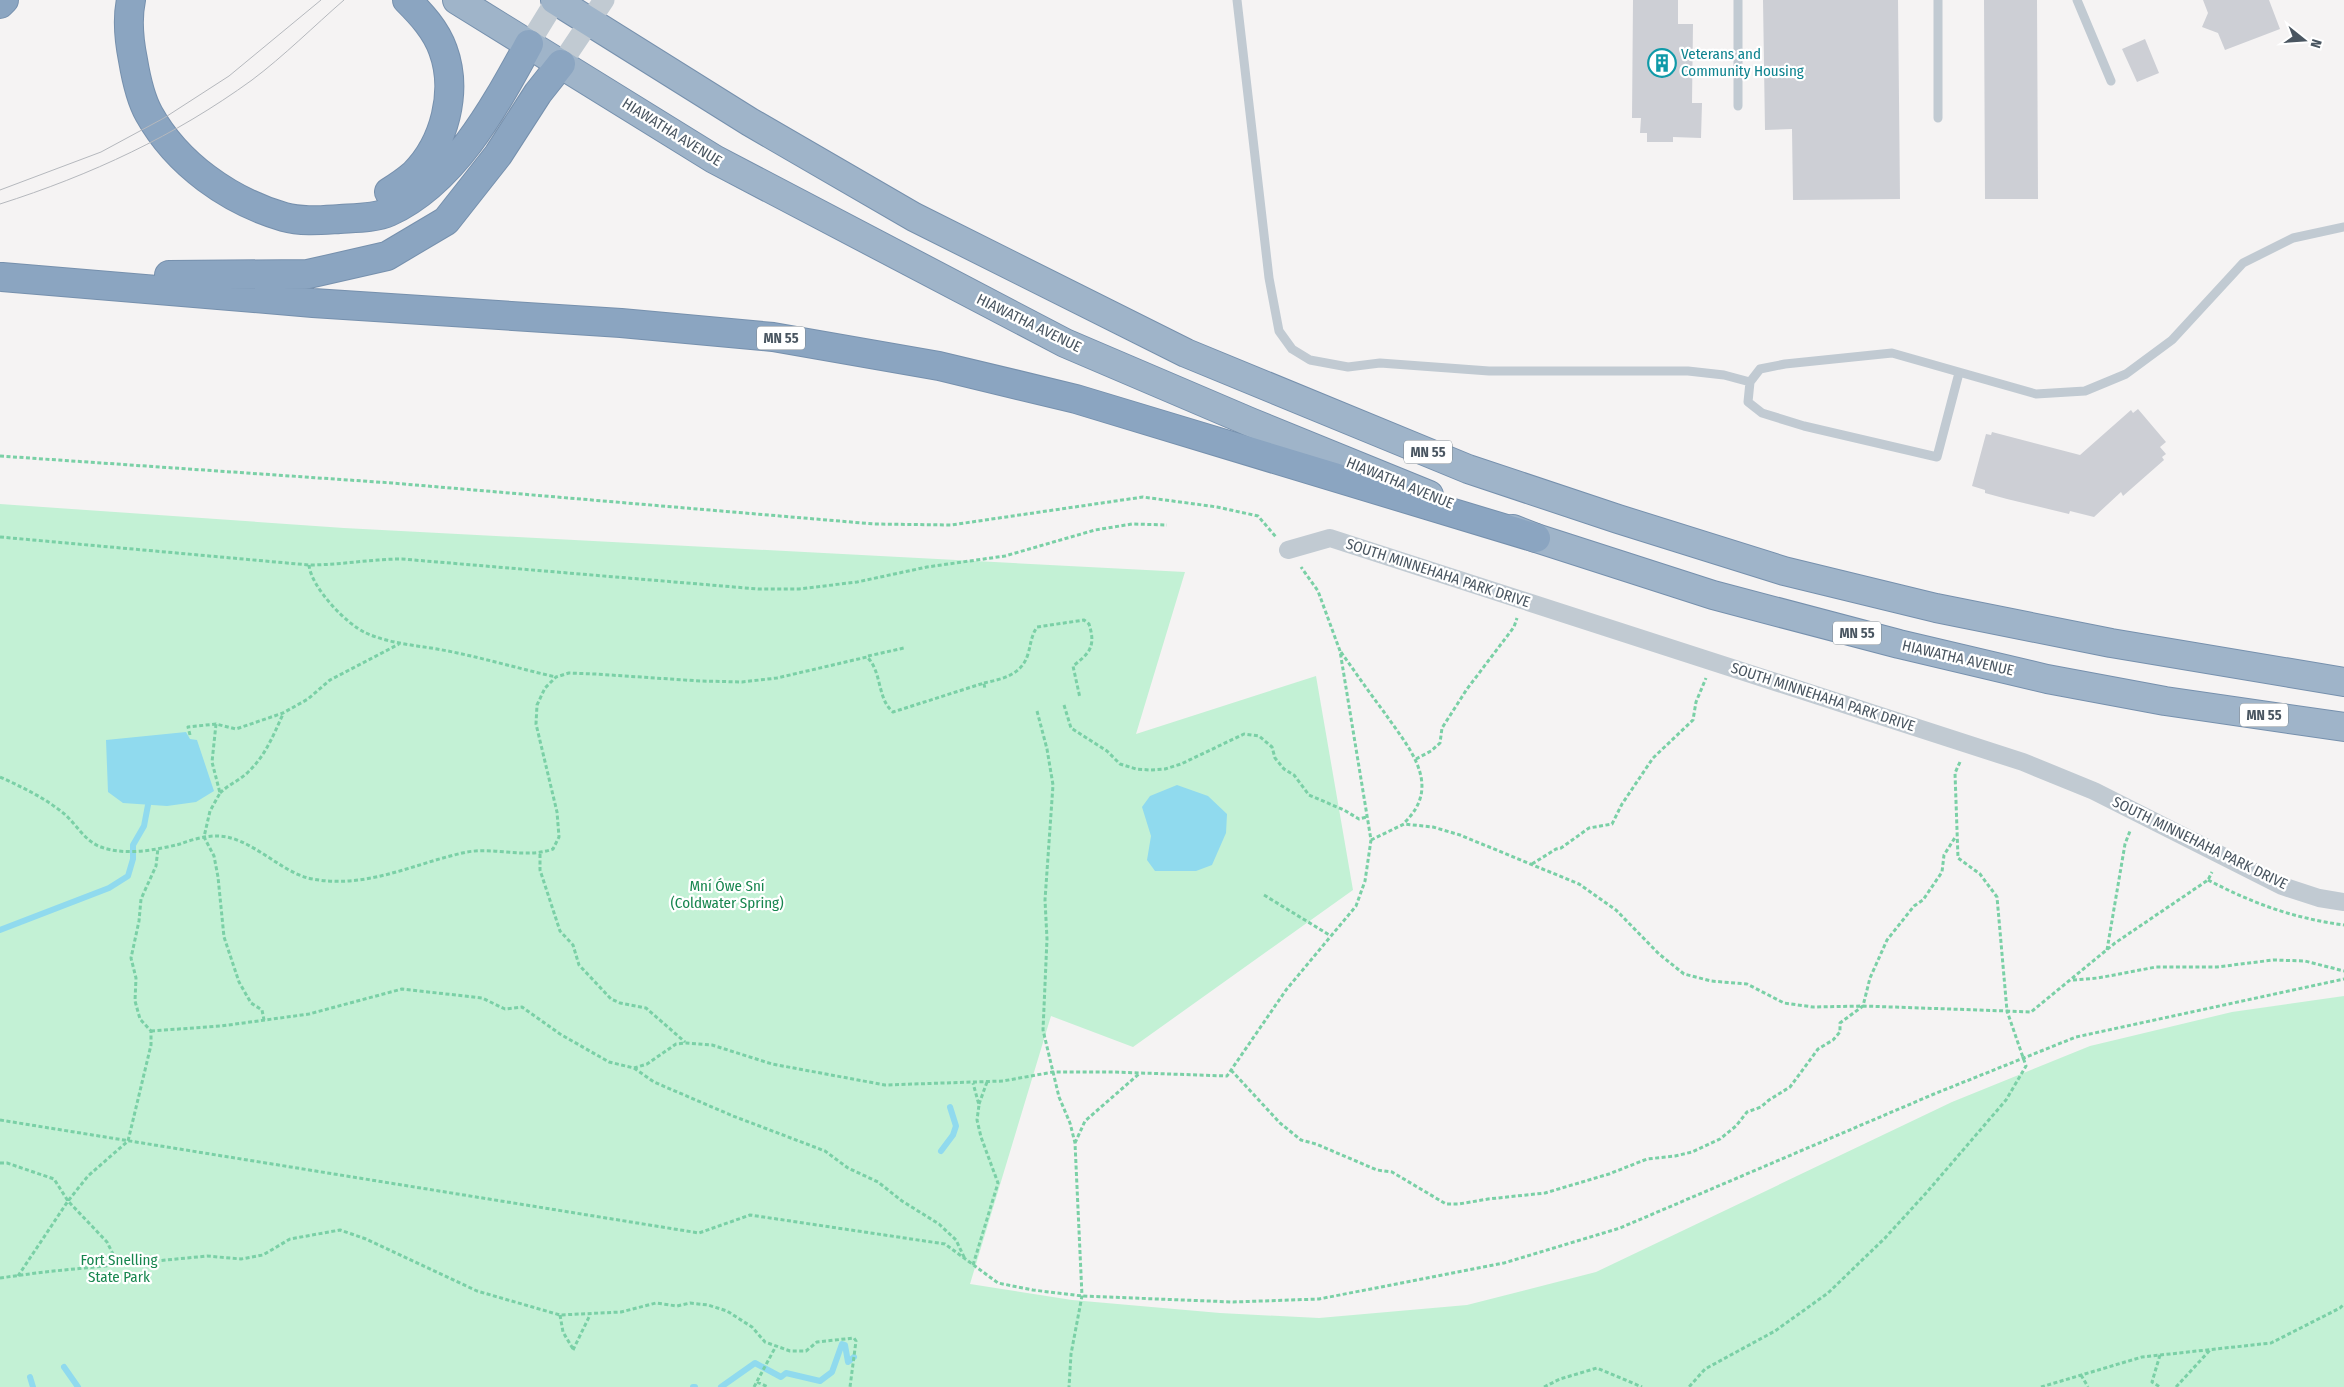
<svg xmlns="http://www.w3.org/2000/svg" width="2344" height="1387" font-family="'Fira Sans Condensed',sans-serif">
  <style>
    .green { fill: #c3f1d5 }
    .water { fill: #90daee }
    .lines { fill: none; stroke-linecap: round; stroke-linejoin: round }
    .stream { stroke: #90daee; stroke-width: 6 }
    .building { fill: #cdcfd5 }
    .trunk-casing { stroke: #7690ad; stroke-width: 30 }
    .motorway-casing { stroke: #7690ad; stroke-width: 30 }
    .path { stroke: #7ad0a6; stroke-width: 3; stroke-dasharray: 4 2.5; stroke-linecap: butt }
    .service { stroke: #c1cad2; stroke-width: 9 }
    .minor { stroke: #c1cad2; stroke-width: 18 }
    .tertiary { stroke: #c1cad2; stroke-width: 21 }
    .trunk { stroke: #9fb4c9; stroke-width: 28 }
    .motorway { stroke: #8ba5c1; stroke-width: 28 }
    .tram { stroke: #b5b8bd; stroke-width: 1 }
    .labels { text-anchor: middle; stroke-width: 4.5; stroke-linejoin: round; paint-order: stroke }
    .shield { fill: #fff; stroke: #808990; stroke-width: 1 }
    .shield-label { font-size: 14px; font-weight: bold; fill: #4a5661 }
    .culture-label { font-size: 15px; fill: #0d838f; stroke: #fff; text-anchor: start }
    .street-label { font-size: 15px; fill: #4a5661; stroke: #fff }
    .park-label { font-size: 15px; fill: #17864f; stroke: #fff }
  </style>
  <rect width="100%" height="100%" fill="#f5f3f3"/>
  <!-- green -->
  <path class="green" d="M 0,504 L 344,528 L 1185,572 L 1136,734 L 1316,676 L 1353,890 L 1133,1047 L 1051,1016 L 970,1284 L 1072,1300 L 1220,1313 L 1319,1318 L 1467,1305 L 1596,1272 L 1952,1102 L 2090,1046 L 2232,1012 L 2344,996 L 2344,1387 L 0,1387 Z"/>
  <!-- water -->
  <path class="water" d="M 186,732 L 190,739 L 197,740 L 214,791 L 196,802 L 167,806 L 123,803 L 108,792 L 106,740 Z
    M 1177,785 L 1208,796 L 1227,814 L 1226,833 L 1212,865 L 1196,871 L 1155,871 L 1147,860 L 1151,836 L 1142,807 L 1150,796 Z"/>
  <g class="lines">
    <!-- stream -->
    <path class="stream" d="M 0,930 L 109,888 L 128,876 L 133,859 L 133,845 L 144,826 L 148,805
      M 941,1151 L 953,1135 L 956,1126 L 950,1107
      M 64,1367 L 78,1387
      M 30,1377 L 33,1387
      M 693,1387 L 695,1387
      M 721,1387 L 755,1363 L 781,1377 L 786,1373 L 820,1381 L 832,1372 L 842,1344 L 845,1345 L 848,1362 L 854,1357"/>
  </g>
  <!-- building -->
  <path class="building" d="M 1633,0 L 1678,0 L 1678,24 L 1693,24 L 1692,103 L 1702,103 L 1701,138 L 1673,137 L 1673,142 L 1647,142 L 1647,133 L 1640,133 L 1641,118 L 1632,118 Z
    M 1763,0 L 1898,0 L 1900,199 L 1793,200 L 1792,129 L 1765,130 Z
    M 1984,0 L 2037,0 L 2038,199 L 1985,199 Z
    M 2203,0 L 2269,0 L 2280,29 L 2225,50 L 2218,33 L 2202,27 L 2208,13 Z
    M 2145,39 L 2159,73 L 2137,82 L 2122,49 Z
    M 2138,409 L 2166,442 L 2160,447 L 2166,454 L 2162,457 L 2164,460 L 2123,496 L 2121,492 L 2094,517 L 2070,511 L 2069,514 L 2007,499 L 1985,493 L 1985,490 L 1972,486 L 1986,434 L 1991,435 L 1992,432 L 2080,455 L 2131,410 L 2133,413 Z"/>
  <g class="lines">
    <defs>
      <path id="trunk" d="M 457,0 L 714,159 L 1065,343 L 1250,422 L 1429,495
        M 555,0 L 750,122 L 914,217 L 1186,353 L 1468,469 L 1618,519 L 1784,571 L 1936,608 L 2111,643 L 2344,682
        M 1513,529 L 1536,538 L 1713,595 L 1899,644 L 2047,679 L 2165,701 L 2344,727"/>
      <path id="motorway" d="M 131,0 C 127,19 129,40 133,60 C 136,78 140,98 149,114 C 177,164 229,201 284,217 C 302,222 322,220 340,219 C 355,218 376,218 389,212 C 455,182 496,104 529,44
        M 0,4 L 4,0
        M 389,192 C 397,187 406,181 414,174 C 445,143 458,91 443,50 C 436,30 421,14 407,0
        M 169,275 L 308,274 L 387,256 L 446,221 L 498,155 L 538,93 L 561,64
        M 2,277 L 313,303 L 621,323 L 773,337 L 939,366 L 1076,399 L 1536,538"/>
    </defs>
    <!-- trunk casing -->
    <use href="#trunk" class="trunk-casing"/>
    <!-- motorway casing -->
    <use href="#motorway" class="motorway-casing"/>
    <!-- path -->
    <path class="path" d="M 0,456 L 392,483 L 874,524 L 951,525 L 1143,497 L 1217,507 L 1258,516 L 1276,537
      M 0,537 L 309,565 C 341,565 371,559 402,559 L 758,589 L 799,589 L 857,582 L 927,567 L 1005,556 L 1095,530 L 1132,524 L 1167,525
      M 309,565 C 311,587 346,624 366,633 C 388,643 413,645 437,649 C 477,656 516,668 556,677
      M 1341,652 C 1355,672 1369,692 1384,712 C 1408,747 1444,785 1404,823
      M 868,656 L 904,648
      M 984,683 C 1002,679 1022,675 1028,654 C 1031,644 1031,636 1037,627 L 1084,620 L 1089,624 C 1096,646 1090,653 1073,666 L 1080,698
      M 1064,705 L 1071,728 L 1107,751 L 1120,764 L 1136,769 L 1150,770 L 1165,769 L 1181,764 L 1244,734 L 1259,736 L 1272,747 L 1275,758 L 1284,769 L 1294,775 L 1309,795 L 1344,810 L 1359,819 L 1367,817
      M 1037,711 L 1047,749 L 1053,785 L 1045,900 L 1047,939 L 1043,1030 L 1059,1097 L 1070,1123 L 1075,1143 L 1082,1296 L 1071,1354 L 1069,1387
      M 216,724 L 212,762 L 220,793 L 210,811 L 204,837 L 214,856 L 218,877 L 224,937 L 239,982 L 251,1003 L 262,1010 L 264,1020
      M 190,735 L 188,727 L 216,724 L 236,729 L 283,713 L 308,699 L 330,680 L 399,644
      M 1416,759 L 1431,751 L 1440,743 L 1442,728 L 1467,689 L 1514,627 L 1517,618
      M 1960,762 L 1955,773 L 1958,858 L 1980,874 L 1997,897 L 2007,1011 L 2031,1012 L 2115,943 L 2208,880 L 2212,872
      M 0,777 C 22,787 43,797 62,812 C 76,823 84,841 101,847 C 125,856 156,850 180,844 C 191,840 204,836 216,836 C 248,835 278,870 308,878 C 364,891 414,863 467,852 C 496,847 526,859 553,849 L 559,837 L 557,812 L 536,724 L 537,705 L 545,688 L 556,677 L 569,673 L 595,674 L 700,681 L 742,682 L 777,678 L 867,657 C 882,671 877,699 893,712 L 984,683 L 985,690
      M 220,793 C 228,785 238,781 246,774 C 265,757 273,736 283,714
      M 1371,840 L 1404,824 L 1433,827 L 1460,835 L 1579,884 L 1616,910 L 1659,954 L 1684,974 L 1711,981 L 1747,984 L 1784,1003 L 1813,1007 L 1863,1006 L 2007,1011 L 2026,1066 L 2006,1100 L 1927,1192 L 1885,1238 L 1828,1293 L 1775,1331 L 1705,1369 L 1689,1387
      M 540,854 L 540,870 L 560,931 L 573,945 L 579,965 L 611,999 L 620,1003 L 646,1008 L 685,1042
      M 1532,864 L 1556,849 L 1561,848 L 1589,828 L 1612,824 L 1622,804 L 1653,758 L 1693,720 L 1696,702 L 1706,678
      M 2208,880 C 2254,904 2293,918 2344,925
      M 1264,895 L 1331,936
      M 2107,950 L 2125,844 L 2130,831
      M 2073,980 L 2098,978 L 2156,967 L 2217,967 L 2273,960 L 2305,961 L 2344,971
      M 151,1031 L 221,1026 L 309,1014 L 402,989 L 482,998 L 505,1009 L 522,1007 L 560,1034 L 609,1062 L 634,1068 L 647,1064 L 676,1044 L 686,1043 L 712,1045 L 772,1064 L 885,1085 L 1003,1081 L 1053,1072 L 1113,1072 L 1227,1076 L 1286,990 L 1356,906 L 1365,881 L 1371,840 L 1340,651 L 1318,591 L 1301,567
      M 634,1068 L 654,1082 L 733,1116 L 825,1151 L 848,1168 L 878,1182 L 902,1201 L 939,1224 L 956,1240 L 965,1259
      M 1231,1070 L 1280,1123 L 1301,1140 L 1316,1144 L 1377,1170 L 1392,1172 L 1446,1204 L 1459,1204 L 1488,1199 L 1545,1193 L 1609,1174 L 1647,1159 L 1675,1156 L 1692,1152 L 1720,1139 L 1736,1126 L 1747,1112 L 1761,1107 L 1769,1100 L 1790,1087 L 1818,1049 L 1833,1040 L 1840,1032 L 1840,1023 L 1863,1006 L 1870,978 L 1887,940 L 1914,906 L 1923,900 L 1942,872 L 1944,855 L 1956,836
      M 979,1104 L 987,1082
      M 0,1120 L 699,1233 L 750,1215 L 945,1244 L 998,1283 L 1033,1290 L 1082,1296 L 1233,1302 L 1319,1299 L 1504,1263 L 1620,1228 L 1934,1094 L 2076,1037 L 2344,979
      M 1075,1143 L 1085,1121 L 1140,1073
      M 0,1163 L 7,1163 L 54,1179 L 68,1201 L 107,1242 L 118,1264
      M 973,1265 L 998,1183 L 981,1137 L 977,1120 L 979,1105 L 973,1083
      M 18,1276 L 68,1201 L 88,1176 L 128,1141 L 151,1045 L 151,1031 L 140,1019 L 135,1001 L 136,978 L 131,958 L 139,921 L 141,899 L 156,866 L 158,848
      M 0,1278 L 44,1272 L 207,1256 L 241,1259 L 263,1255 L 290,1239 L 340,1230 L 366,1239 L 477,1291 L 560,1315 L 621,1312 L 656,1303 L 677,1306 L 690,1303 L 708,1305 L 727,1311 L 752,1327 L 765,1342 L 790,1351 L 806,1351 L 817,1342 L 854,1338 L 856,1341 L 850,1387
      M 560,1315 L 563,1332 L 573,1349
      M 573,1350 L 590,1315
      M 2160,1355 L 2152,1382 L 2160,1387
      M 2081,1375 L 2088,1387
      M 757,1382 L 768,1387
      M 754,1387 L 776,1346
      M 1544,1387 L 1560,1379 L 1597,1368 L 1642,1387
      M 2041,1387 L 2142,1357 L 2271,1343 L 2340,1308 L 2344,1304
      M 2176,1387 L 2211,1349"/>
    <!-- service -->
    <path class="service" d="M 1237,0 L 1269,278 L 1279,331 L 1292,349 L 1310,360 L 1348,367 L 1380,363 L 1489,371 L 1688,371 L 1724,375 L 1750,382
      M 1738,0 L 1738,106
      M 2077,0 L 2111,81
      M 1938,118 L 1938,0
      M 1959,373 L 1937,457 L 1804,426 L 1762,413 L 1748,402 L 1750,382 L 1760,369 L 1785,364 L 1892,353 L 2036,394 L 2085,391 L 2126,374 L 2172,340 L 2243,263 L 2293,238 L 2344,227"/>
    <!-- minor -->
    <path class="minor" d="M 1288,550 L 1330,538 L 2023,762 L 2094,791 L 2282,886 L 2319,898 L 2344,902"/>
    <!-- tertiary -->
    <path class="tertiary" d="M 529,44 L 556,0
      M 561,64 L 604,0"/>
    <!-- trunk -->
    <use href="#trunk" class="trunk"/>
    <!-- motorway -->
    <use href="#motorway" class="motorway"/>
    <!-- tram -->
    <path class="tram" d="M 0,190 L 101,152 L 164,118 L 229,76 L 321,0
      M 0,204 C 91,175 175,136 252,80 C 284,56 314,26 344,0"/>
  </g>
  <!-- icons -->
  <defs>
    <symbol id="building-ring" viewBox="-11 -11 22 22"><circle r="9.5" fill="#fff" stroke="#0f9aa8" stroke-width="1.5"/><path d="M-4-6H4V6H1V3H-1V6H-4ZM-2.5-4.3h1.7v1.8h-1.7ZM.8-4.3h1.7v1.8H.8ZM-2.5-1h1.7V.8h-1.7ZM.8-1h1.7V.8H.8Z" fill="#0f9aa8"/></symbol>
  </defs>
  <g fill-rule="evenodd">
    <use href="#building-ring" x="1646" y="47" width="32" height="32"/>
  </g>
  <g class="labels">
    <!-- shield labels -->
    <g class="shield">
      <rect x="757" y="326.5" width="48" height="23" rx="4"/>
      <rect x="1404" y="440.5" width="48" height="23" rx="4"/>
      <rect x="1833" y="621.5" width="48" height="23" rx="4"/>
      <rect x="2240" y="703.5" width="48" height="23" rx="4"/>
    </g>
    <g class="shield-label">
      <text x="781" y="343">MN 55</text>
      <text x="1428" y="457">MN 55</text>
      <text x="1857" y="638">MN 55</text>
      <text x="2264" y="720">MN 55</text>
    </g>
    <!-- culture labels -->
    <g class="culture-label">
      <text x="1681" y="59">Veterans and<tspan x="1681" dy="17">Community Housing</tspan></text>
    </g>
    <!-- street labels -->
    <g class="street-label">
      <text transform="translate(672 132) rotate(32)" y="5">HIAWATHA AVENUE</text>
      <text transform="translate(1029 323) rotate(26)" y="5">HIAWATHA AVENUE</text>
      <text transform="translate(1400 483) rotate(22)" y="5">HIAWATHA AVENUE</text>
      <text transform="translate(1438 573) rotate(18)" y="5">SOUTH MINNEHAHA PARK DRIVE</text>
      <text transform="translate(1958 658) rotate(13)" y="5">HIAWATHA AVENUE</text>
      <text transform="translate(1823 697) rotate(18)" y="5">SOUTH MINNEHAHA PARK DRIVE</text>
      <text transform="translate(2200 843) rotate(26)" y="5">SOUTH MINNEHAHA PARK DRIVE</text>
    </g>
    <!-- park labels -->
    <g class="park-label">
      <text x="727" y="891">Mní Ówe Sní<tspan x="727" dy="17">(Coldwater Spring)</tspan></text>
      <text x="119" y="1265">Fort Snelling<tspan x="119" dy="17">State Park</tspan></text>
    </g>
  </g>
  <!-- north arrow -->
  <g transform="translate(2304 40) rotate(107)" stroke="#ffffff" stroke-width="4" paint-order="stroke">
  <path d="M0-4L9 19L0 12L-9 19Z" fill="#4a5661"/>
  <text y="-8" font-size="14" font-weight="bold" text-anchor="middle" fill="#4a5661">N</text>
  </g>
</svg>
